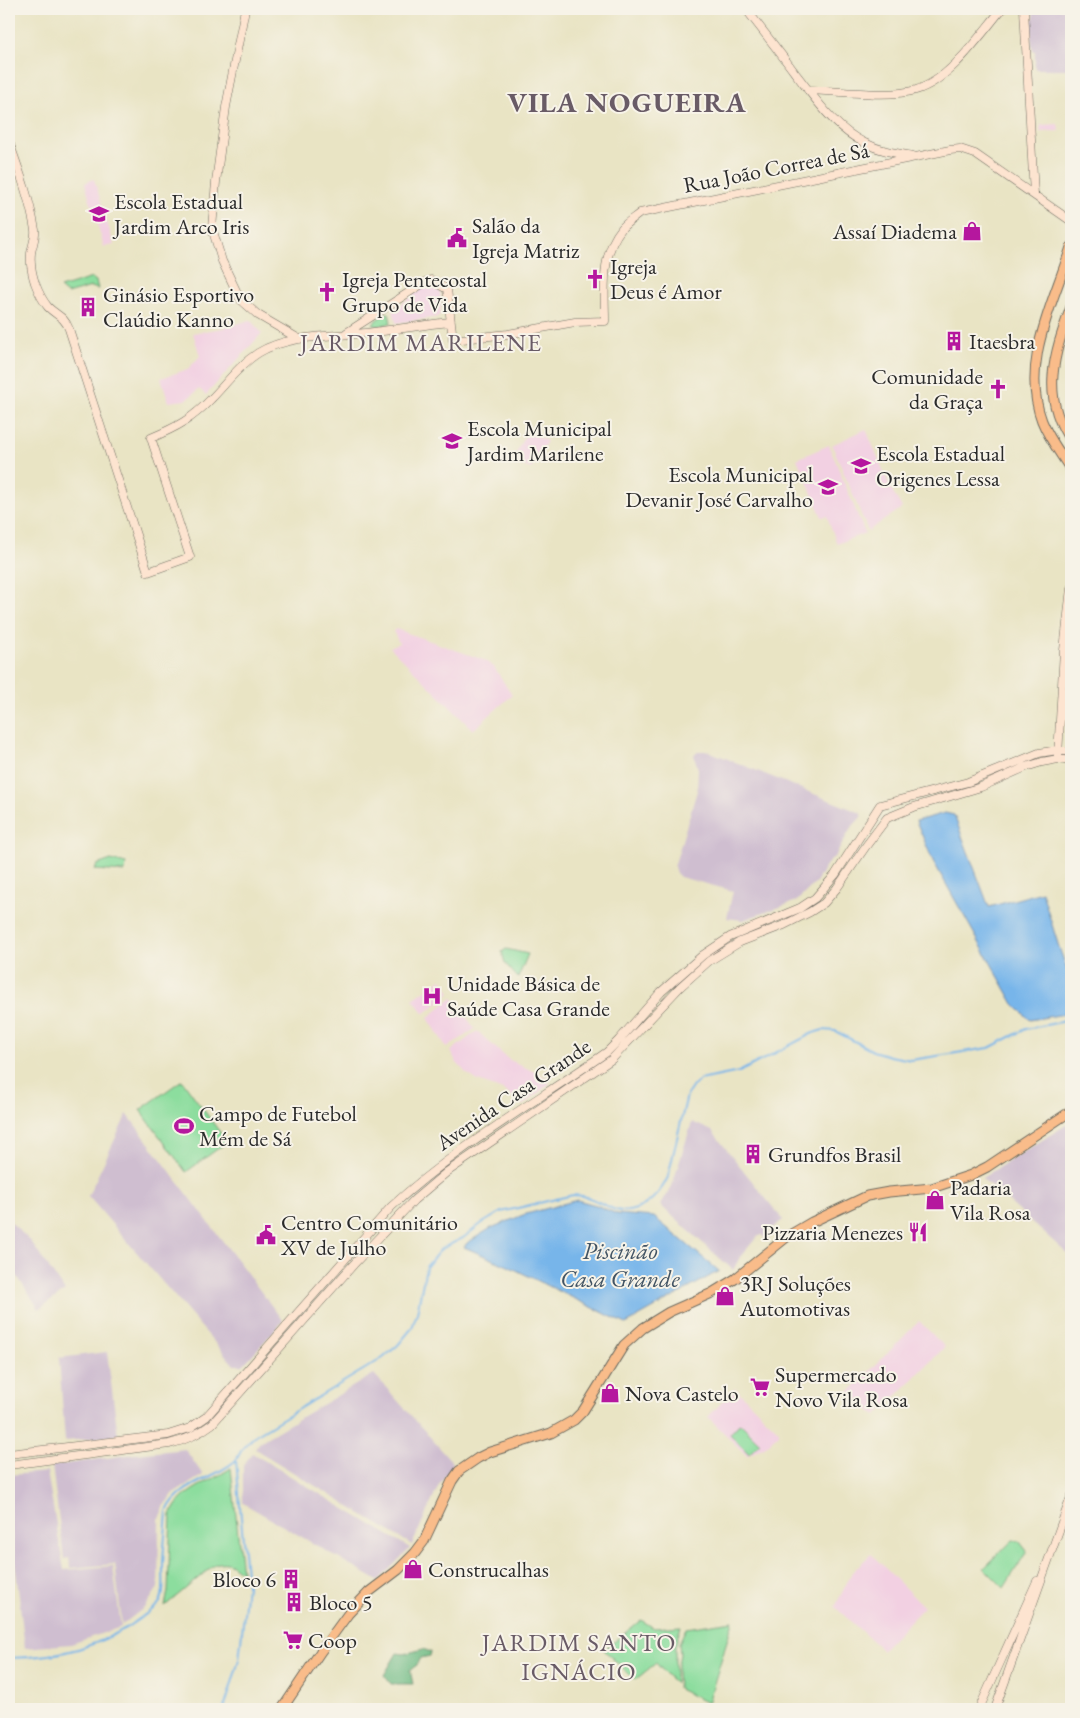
<svg xmlns="http://www.w3.org/2000/svg" width="1080" height="1718" font-family="'EB Garamond',serif">
  <style>
    .built { fill: #f2d0e2 }
    .industrial { fill: #cfbed0 }
    .green { fill: #8cdd9e; stroke: #5c8464 }
    .forest { fill: #71bc85; stroke: #4e7458 }
    .water { fill: #77b5ea; stroke: #51708a }
    .lines { fill: none; stroke-linecap: round; stroke-linejoin: round }
    .stream { stroke: #77b5ea; stroke-width: 2 }
    .secondary-casing { stroke: #6e6c61; stroke-width: 9 }
    .primary-casing { stroke: #6e6c61; stroke-width: 11 }
    .secondary { stroke: #fde4d0; stroke-width: 8 }
    .primary { stroke: #f9bc8a; stroke-width: 9 }
    .labels { text-anchor: middle; stroke-width: 4; stroke-linejoin: round; paint-order: stroke }
    .street-label { font-size: 22px; fill: #2b2b2b; stroke: #f7f3e8 }
    .poi-label { font-size: 22px; fill: #2b2b2b; stroke: #f7f3e8; text-anchor: start }
    .water-label { font-size: 24px; font-style: italic; fill: #425464; stroke: #f7f3e8 }
    .quarter-label { font-size: 25px; letter-spacing: 1px; fill: #695b66; stroke: #f7f3e8 }
    .district-label { font-size: 28px; font-weight: bold; letter-spacing: 1px; fill: #695b66; stroke: #f7f3e8 }
  </style>
  <rect width="100%" height="100%" fill="#f7f3e8"/>
  <filter id="ink" filterUnits="userSpaceOnUse"><feTurbulence type="fractalNoise" baseFrequency=".02" numOctaves="2"/><feDisplacementMap in="SourceGraphic" scale="10" xChannelSelector="R" yChannelSelector="G"/><feConvolveMatrix kernelMatrix="1 2 1 2 8 2 1 2 1" color-interpolation-filters="sRGB"/></filter>
  <filter id="wash" filterUnits="userSpaceOnUse"><feTurbulence type="fractalNoise" baseFrequency=".0096" numOctaves="4" result="noise"/><feDisplacementMap in="SourceGraphic" scale="20" xChannelSelector="R" yChannelSelector="G"/><feGaussianBlur stdDeviation="1.12" result="paint"/><feColorMatrix in="noise" values="0 0 0 0 0 0 0 0 0 0 0 0 0 0 0 0 0 1.4 0 .05"/><feComposite in="paint" operator="in"/></filter>
  <g filter="url(#wash)">
    <rect width="100%" height="100%" fill="#e9e4c4"/>
    <!-- built -->
    <path class="built" d="M 1058,124 L 1059,131 L 1040,132 L 1041,125 Z
      M 94,179 L 114,245 L 104,247 L 85,183 Z
      M 427,285 L 438,290 L 440,293 L 441,302 L 440,314 L 438,317 L 396,323 L 393,310 Z
      M 250,320 L 262,333 L 206,395 L 199,389 L 186,400 L 169,402 L 161,378 L 188,369 L 200,356 L 193,333 L 223,328 Z
      M 866,429 L 890,487 L 902,508 L 868,531 L 832,445 Z
      M 527,431 L 547,441 L 531,469 L 512,461 Z
      M 829,445 L 865,533 L 837,544 L 827,516 L 822,517 L 797,459 Z
      M 396,629 L 484,660 L 494,667 L 512,695 L 473,730 L 390,647 L 399,643 L 393,631 Z
      M 442,979 L 450,993 L 424,1014 L 413,999 Z
      M 452,997 L 475,1029 L 447,1048 L 428,1018 Z
      M 477,1031 L 508,1059 L 549,1079 L 549,1084 L 523,1105 L 503,1090 L 478,1081 L 466,1073 L 456,1062 L 451,1051 Z
      M 919,1321 L 945,1347 L 876,1416 L 849,1392 Z
      M 735,1388 L 779,1431 L 779,1434 L 766,1446 L 747,1456 L 708,1417 Z
      M 871,1554 L 924,1607 L 882,1650 L 835,1607 L 852,1572 Z"/>
    <!-- industrial -->
    <path class="industrial" d="M 1033,9 L 1067,9 L 1071,69 L 1035,69 L 1035,51 L 1033,51 L 1030,30 L 1030,19 L 1034,18 Z
      M 699,751 L 708,751 L 861,813 L 862,816 L 851,828 L 836,855 L 827,864 L 816,882 L 797,901 L 743,920 L 727,918 L 733,891 L 680,877 L 676,873 L 674,867 L 697,791 L 698,769 L 694,755 Z
      M 127,1114 L 283,1321 L 243,1365 L 234,1365 L 88,1196 Z
      M 692,1122 L 712,1131 L 783,1220 L 768,1231 L 769,1238 L 766,1240 L 762,1235 L 757,1237 L 740,1257 L 733,1270 L 660,1205 L 672,1186 Z
      M 1071,1122 L 1071,1257 L 982,1178 Z
      M 9,1220 L 30,1241 L 65,1291 L 39,1309 L 9,1264 Z
      M 107,1352 L 118,1436 L 65,1441 L 59,1358 Z
      M 374,1374 L 454,1464 L 439,1485 L 412,1545 L 255,1449 L 259,1443 L 266,1438 Z
      M 185,1449 L 203,1475 L 174,1493 L 165,1504 L 159,1519 L 158,1588 L 145,1607 L 122,1625 L 115,1564 L 70,1568 L 69,1558 L 64,1559 L 52,1466 L 128,1455 Z
      M 252,1453 L 410,1548 L 378,1581 L 243,1503 L 243,1466 Z
      M 47,1472 L 64,1570 L 113,1566 L 121,1627 L 71,1644 L 25,1648 L 9,1511 L 9,1475 Z"/>
    <!-- green -->
    <path class="green" d="M 92,278 L 96,281 L 98,289 L 91,287 L 67,294 L 60,288 Z
      M 387,313 L 389,313 L 391,323 L 379,326 L 373,325 L 376,320 Z
      M 111,860 L 126,864 L 125,872 L 95,870 L 97,865 Z
      M 506,949 L 528,954 L 518,978 L 505,963 L 502,952 Z
      M 182,1080 L 227,1142 L 186,1172 L 140,1110 Z
      M 740,1423 L 760,1443 L 749,1454 L 730,1434 Z
      M 231,1468 L 242,1573 C 232,1565 229,1560 215,1564 L 165,1606 L 168,1591 L 171,1515 C 181,1489 210,1483 231,1468 Z
      M 1013,1540 L 1019,1541 L 1027,1551 L 1004,1588 L 984,1568 Z
      M 641,1620 L 654,1628 L 681,1626 L 675,1646 L 675,1684 L 656,1663 L 635,1680 L 604,1650 Z
      M 733,1621 L 708,1703 L 678,1689 L 677,1670 L 680,1654 L 679,1643 L 686,1628 Z"/>
    <!-- forest -->
    <path class="forest" d="M 423,1649 L 431,1652 L 430,1656 L 421,1658 L 417,1665 L 410,1670 L 413,1684 L 391,1684 L 384,1675 L 397,1653 L 404,1654 Z"/>
    <!-- water -->
    <path class="water" d="M 945,813 L 954,815 L 989,907 L 1042,892 L 1058,944 L 1071,981 L 1071,1013 L 1030,1020 L 1014,1004 L 933,861 L 916,821 Z
      M 577,1200 L 596,1205 L 617,1214 L 654,1217 L 719,1271 L 626,1324 L 508,1266 L 464,1247 L 467,1243 L 491,1228 L 523,1215 Z"/>
    <g class="lines">
      <!-- stream -->
      <path class="stream" d="M 9,1658 C 60,1657 100,1648 142,1617 C 147,1613 156,1608 160,1602 C 165,1593 163,1579 163,1568 C 163,1549 166,1530 167,1511 C 180,1483 213,1480 235,1461 C 238,1458 240,1452 243,1448 C 247,1443 252,1439 257,1434 L 383,1358 L 398,1345 L 412,1328 L 417,1313 L 426,1267 L 441,1249 L 463,1238 L 481,1224 L 501,1212 L 573,1195 C 589,1195 599,1203 613,1209 C 637,1218 659,1197 668,1177 L 687,1095 L 693,1086 L 700,1080 L 739,1072 L 813,1033 L 823,1030 L 835,1031 L 873,1051 L 890,1056 L 911,1060 L 989,1048 L 1026,1029 L 1071,1020
        M 224,1709 L 239,1660 L 247,1586 L 236,1460"/>
    </g>
  </g>
  <g filter="url(#ink)">
    <g class="lines">
      <defs>
        <path id="secondary" d="M 245,9 L 226,107 L 216,182 L 212,228 L 222,261 L 240,299 L 258,315 L 299,339
          M 746,9 C 762,30 779,51 795,73 C 815,98 835,129 865,143 C 880,151 896,153 913,156
          M 1024,9 L 1034,195
          M 808,90 C 838,91 889,98 916,90 C 950,80 980,35 1002,9
          M 9,142 C 19,170 30,200 35,230 C 36,239 32,245 31,253 C 30,263 32,274 35,283 C 38,291 42,300 48,307 C 57,316 64,316 69,329 L 148,572 L 190,557 L 151,438 C 177,427 192,419 211,399 C 226,384 239,365 258,353 C 286,335 332,336 366,333 C 394,330 421,325 449,322
          M 346,333 L 425,282 L 431,280 L 447,289 L 453,340 L 508,334 L 575,322 L 605,321 C 605,289 600,255 622,228 C 627,222 634,218 640,213 L 950,150 L 960,149 L 975,154 L 1071,221
          M 1058,755 L 1064,650 L 1071,588
          M 9,1454 L 168,1435 L 190,1428 L 206,1417 L 391,1207 C 456,1147 534,1103 607,1052 L 619,1040 L 661,992 L 703,955 L 730,937 L 800,908 L 815,898 L 835,875 L 880,805 L 968,782 L 1039,753 L 1058,750 L 1071,752
          M 9,1465 L 169,1444 C 187,1440 199,1434 212,1424 L 353,1265 L 414,1200 L 447,1172 L 612,1059 L 680,987 L 709,961 L 740,942 L 784,925 L 810,912 L 824,903 L 837,888 L 866,846 L 887,818 L 914,807 L 981,787 L 1026,767 L 1042,762 L 1058,759 L 1071,761
          M 979,1709 L 1037,1581
          M 995,1709 L 1071,1497"/>
        <path id="primary" d="M 1071,247 C 1054,302 1020,363 1042,421 C 1049,439 1061,454 1071,470
          M 1071,307 C 1054,354 1040,397 1071,441
          M 282,1709 L 321,1651 L 348,1614 L 369,1592 L 398,1570 L 415,1553 L 424,1541 L 452,1481 L 459,1471 L 478,1458 L 490,1452 L 551,1433 L 574,1420 L 583,1411 L 624,1345 L 643,1328 L 669,1312 L 712,1293 L 735,1279 L 788,1236 L 812,1222 L 867,1196 L 889,1192 L 932,1188 L 971,1175 L 987,1167 L 1071,1111"/>
      </defs>
      <!-- secondary casing -->
      <use href="#secondary" class="secondary-casing"/>
      <!-- primary casing -->
      <use href="#primary" class="primary-casing"/>
      <!-- secondary -->
      <use href="#secondary" class="secondary"/>
      <!-- primary -->
      <use href="#primary" class="primary"/>
    </g>
  </g>
  <!-- icons -->
  <defs>
    <symbol id="school-bare" viewBox="-9 -9 18 18"><path d="M0-5L7-2L0 1L-7-2ZM-4 1L0 2.5L4 1V4Q0 6-4 4Z" fill="#b5179e" stroke="#f7f3e8" stroke-width="2.5" paint-order="stroke"/></symbol>
    <symbol id="shop-bare" viewBox="-9 -9 18 18"><path d="M-5-2.5h2.3a2.7 3.5 0 0 1 5.4 0H5L5.5 6h-11ZM-1.5-2.5h3a1.5 2.3 0 0 0-3 0Z" fill="#b5179e" stroke="#f7f3e8" stroke-width="2.5" paint-order="stroke"/></symbol>
    <symbol id="civic-bare" viewBox="-9 -9 18 18"><path d="M-.6-6.5H3V-4.5H.6V-3L4-1V1h2V6H-6V1h2V-1L-.6-3ZM-1.2 2.5V6h2.4V2.5Z" fill="#b5179e" stroke="#f7f3e8" stroke-width="2.5" paint-order="stroke"/></symbol>
    <symbol id="church-bare" viewBox="-9 -9 18 18"><path d="M-1.2-6h2.4v3.5h3.3v2.4h-3.3V6h-2.4V-.1h-3.3v-2.4h3.3Z" fill="#b5179e" stroke="#f7f3e8" stroke-width="2.5" paint-order="stroke"/></symbol>
    <symbol id="building-bare" viewBox="-9 -9 18 18"><path d="M-4-6H4V6H1V3H-1V6H-4ZM-2.5-4.3h1.7v1.8h-1.7ZM.8-4.3h1.7v1.8H.8ZM-2.5-1h1.7V.8h-1.7ZM.8-1h1.7V.8H.8Z" fill="#b5179e" stroke="#f7f3e8" stroke-width="2.5" paint-order="stroke"/></symbol>
    <symbol id="hospital-bare" viewBox="-9 -9 18 18"><path d="M-5-5h3v3.5h4V-5h3V5h-3V1.5h-4V5h-3Z" fill="#b5179e" stroke="#f7f3e8" stroke-width="2.5" paint-order="stroke"/></symbol>
    <symbol id="stadium-bare" viewBox="-9 -9 18 18"><path d="M0-5a6.5 5 0 1 0 0 10a6.5 5 0 1 0 0-10ZM-3.5-1.8h7v3.6h-7Z" fill="#b5179e" stroke="#f7f3e8" stroke-width="2.5" paint-order="stroke"/></symbol>
    <symbol id="restaurant-bare" viewBox="-9 -9 18 18"><path d="M-5-6h1v4h1v-4h1v4h1v-4h1v5L-1.5 .5V6h-2V.5L-5-1ZM5-6V6H3V1.5H1.5Q1.5-4 5-6Z" fill="#b5179e" stroke="#f7f3e8" stroke-width="2.5" paint-order="stroke"/></symbol>
    <symbol id="supermarket-bare" viewBox="-9 -9 18 18"><path d="M-6-5.5h2.5l.6 2H6L4.5 2H-2.5L-4.4-4H-6ZM-1.5 3.2a1.3 1.3 0 1 0 .1 0ZM3 3.2a1.3 1.3 0 1 0 .1 0Z" fill="#b5179e" stroke="#f7f3e8" stroke-width="2.5" paint-order="stroke"/></symbol>
  </defs>
  <g fill-rule="evenodd">
    <use href="#school-bare" x="85" y="200" width="28" height="28"/>
    <use href="#shop-bare" x="958" y="217" width="28" height="28"/>
    <use href="#civic-bare" x="443" y="224" width="28" height="28"/>
    <use href="#church-bare" x="581" y="265" width="28" height="28"/>
    <use href="#church-bare" x="313" y="278" width="28" height="28"/>
    <use href="#building-bare" x="74" y="293" width="28" height="28"/>
    <use href="#building-bare" x="940" y="327" width="28" height="28"/>
    <use href="#church-bare" x="984" y="375" width="28" height="28"/>
    <use href="#school-bare" x="438" y="427" width="28" height="28"/>
    <use href="#school-bare" x="847" y="452" width="28" height="28"/>
    <use href="#school-bare" x="814" y="473" width="28" height="28"/>
    <use href="#hospital-bare" x="418" y="982" width="28" height="28"/>
    <use href="#stadium-bare" x="170" y="1112" width="28" height="28"/>
    <use href="#building-bare" x="739" y="1140" width="28" height="28"/>
    <use href="#shop-bare" x="921" y="1186" width="28" height="28"/>
    <use href="#restaurant-bare" x="904" y="1218" width="28" height="28"/>
    <use href="#civic-bare" x="252" y="1221" width="28" height="28"/>
    <use href="#shop-bare" x="711" y="1282" width="28" height="28"/>
    <use href="#supermarket-bare" x="746" y="1373" width="28" height="28"/>
    <use href="#shop-bare" x="596" y="1379" width="28" height="28"/>
    <use href="#shop-bare" x="399" y="1555" width="28" height="28"/>
    <use href="#building-bare" x="277" y="1565" width="28" height="28"/>
    <use href="#building-bare" x="280" y="1588" width="28" height="28"/>
    <use href="#supermarket-bare" x="279" y="1626" width="28" height="28"/>
  </g>
  <g class="labels">
    <!-- street labels -->
    <g class="street-label">
      <text transform="translate(776 167) rotate(-11)" y="8">Rua João Correa de Sá</text>
      <text transform="translate(513 1094) rotate(-34)" y="8">Avenida Casa Grande</text>
    </g>
    <!-- poi labels -->
    <g class="poi-label">
      <text x="114" y="209">Escola Estadual<tspan x="114" dy="25">Jardim Arco Iris</tspan></text>
      <text x="472" y="233">Salão da<tspan x="472" dy="25">Igreja Matriz</tspan></text>
      <text x="957" y="239" text-anchor="end">Assaí Diadema</text>
      <text x="610" y="274">Igreja<tspan x="610" dy="25">Deus é Amor</tspan></text>
      <text x="342" y="287">Igreja Pentecostal<tspan x="342" dy="25">Grupo de Vida</tspan></text>
      <text x="103" y="302">Ginásio Esportivo<tspan x="103" dy="25">Claúdio Kanno</tspan></text>
      <text x="969" y="349">Itaesbra</text>
      <text x="983" y="384" text-anchor="end">Comunidade<tspan x="983" dy="25">da Graça</tspan></text>
      <text x="467" y="436">Escola Municipal<tspan x="467" dy="25">Jardim Marilene</tspan></text>
      <text x="876" y="461">Escola Estadual<tspan x="876" dy="25">Origenes Lessa</tspan></text>
      <text x="813" y="482" text-anchor="end">Escola Municipal<tspan x="813" dy="25">Devanir José Carvalho</tspan></text>
      <text x="447" y="991">Unidade Básica de<tspan x="447" dy="25">Saúde Casa Grande</tspan></text>
      <text x="199" y="1121">Campo de Futebol<tspan x="199" dy="25">Mém de Sá</tspan></text>
      <text x="768" y="1162">Grundfos Brasil</text>
      <text x="950" y="1195">Padaria<tspan x="950" dy="25">Vila Rosa</tspan></text>
      <text x="281" y="1230">Centro Comunitário<tspan x="281" dy="25">XV de Julho</tspan></text>
      <text x="903" y="1240" text-anchor="end">Pizzaria Menezes</text>
      <text x="740" y="1291">3RJ Soluções<tspan x="740" dy="25">Automotivas</tspan></text>
      <text x="775" y="1382">Supermercado<tspan x="775" dy="25">Novo Vila Rosa</tspan></text>
      <text x="625" y="1401">Nova Castelo</text>
      <text x="428" y="1577">Construcalhas</text>
      <text x="276" y="1587" text-anchor="end">Bloco 6</text>
      <text x="309" y="1610">Bloco 5</text>
      <text x="308" y="1648">Coop</text>
    </g>
    <!-- water labels -->
    <g class="water-label">
      <text x="620" y="1259">Piscinão<tspan x="620" dy="28">Casa Grande</tspan></text>
    </g>
    <!-- quarter labels -->
    <g class="quarter-label">
      <text x="421" y="351">JARDIM MARILENE</text>
      <text x="579" y="1651">JARDIM SANTO<tspan x="579" dy="29">IGNÁCIO</tspan></text>
    </g>
    <!-- district labels -->
    <g class="district-label">
      <text x="627" y="112">VILA NOGUEIRA</text>
    </g>
  </g>
  <!-- margin -->
  <rect width="1080" height="1718" fill="none" stroke="#f7f3e8" stroke-width="30"/>
</svg>
